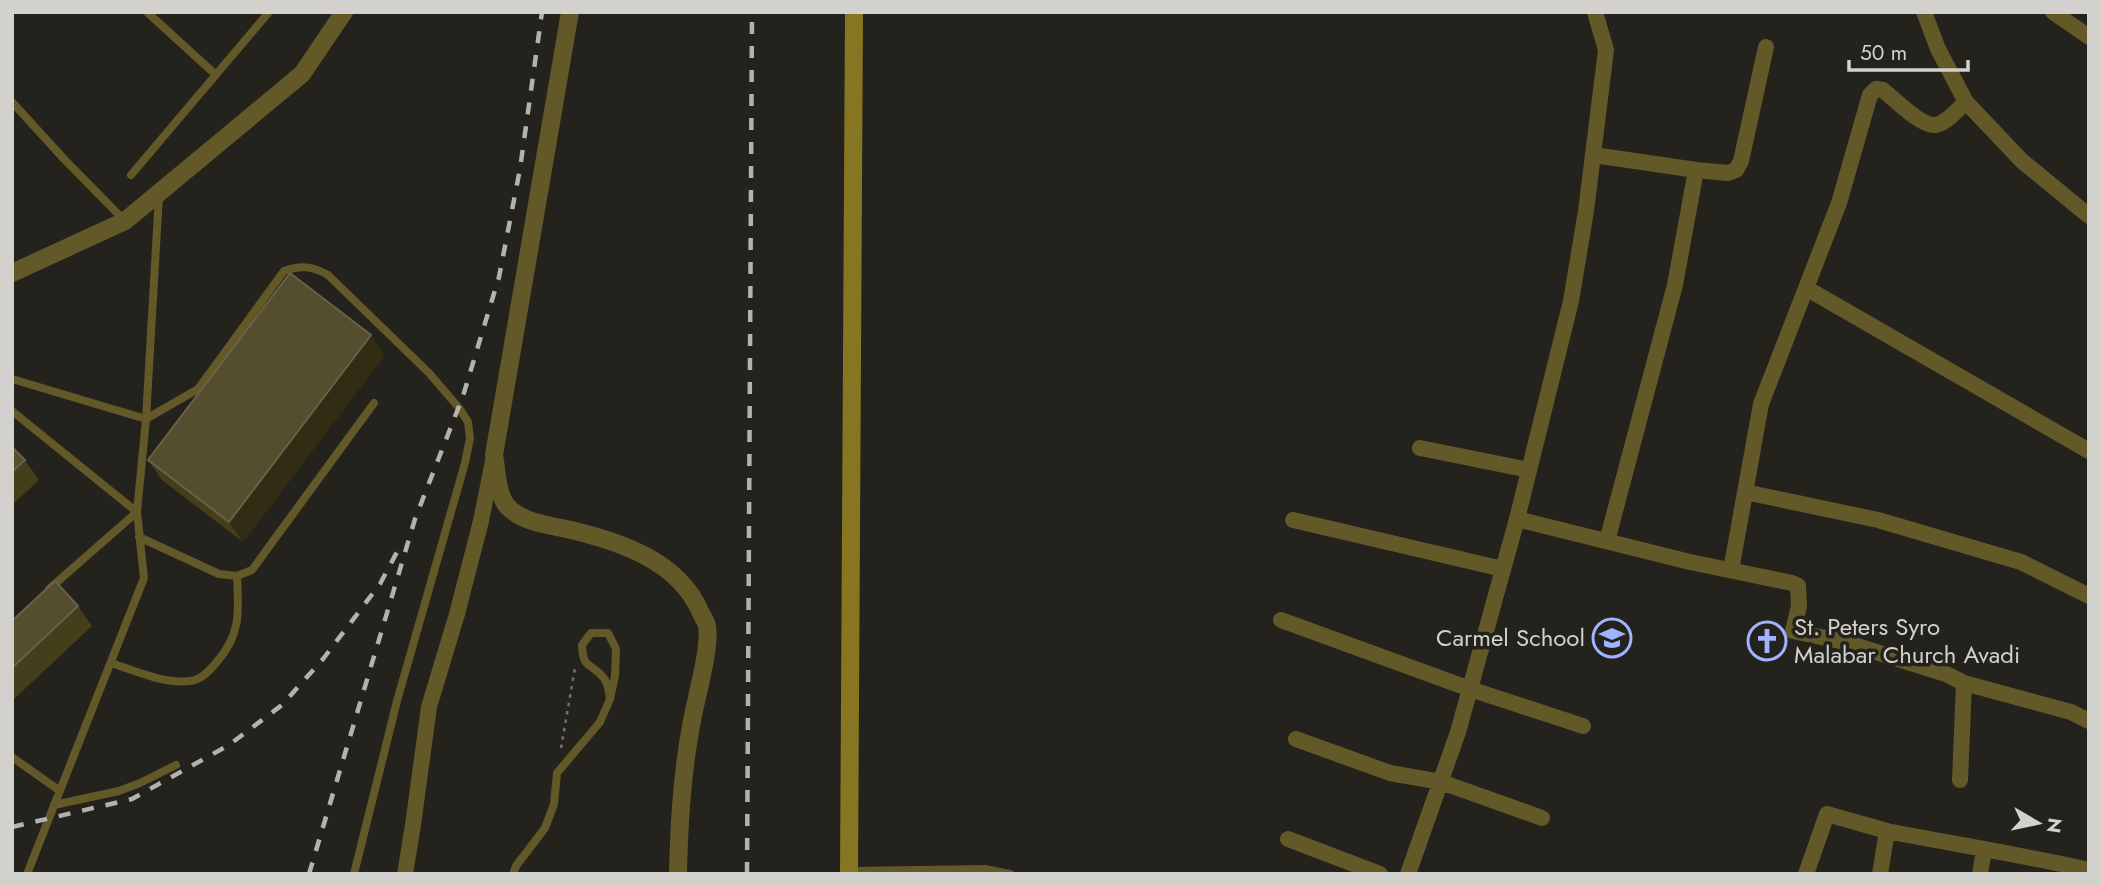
<svg xmlns="http://www.w3.org/2000/svg" width="2101" height="886" font-family="Jost,sans-serif">
  <style>
    .lines { fill: none; stroke-linecap: round; stroke-linejoin: round }
    .path { stroke: #72716c; stroke-width: 2.5; stroke-dasharray: 3.5 5; stroke-linecap: butt }
    .service { stroke: #625828; stroke-width: 8 }
    .minor { stroke: #625828; stroke-width: 16 }
    .tertiary { stroke: #625828; stroke-width: 18 }
    .secondary { stroke: #867622; stroke-width: 18 }
    .rail { stroke: #b3b2ae; stroke-width: 4.5; stroke-dasharray: 12 12; stroke-linecap: butt }
    .wall { fill: #453e1a }
    .shaded-wall { fill: #312c13 }
    .building { fill: #544e2e; stroke: #686247; stroke-width: 2 }
    .labels { text-anchor: middle; stroke-width: 7; stroke-linejoin: round; paint-order: stroke }
    .poi-label { font-size: 24px; fill: #d2d1cd; stroke: #23221c; text-anchor: start }
  </style>
  <rect width="100%" height="100%" fill="#23221c"/>
  <g class="lines">
    <!-- path -->
    <path class="path" d="M 561,748 L 575,668"/>
    <!-- service -->
    <path class="service" d="M 148,13 L 216,75
      M 12,102 L 64,159 L 125,221
      M 131,175 L 269,12
      M 12,379 L 146,419 L 198,389 L 284,271 C 301,265 312,266 328,275 L 429,373 L 459,408 L 468,422 L 470,438 L 465,463 L 397,701 L 354,874
      M 12,411 L 137,512 L 49,589
      M 139,537 L 219,574 L 237,576 L 252,570 L 374,403
      M 111,663 C 135,671 164,684 190,681 C 201,680 209,671 216,663 C 241,635 239,612 237,576
      M 12,757 L 60,791
      M 54,805 L 119,791 L 140,783 L 176,765
      M 849,871 L 985,869 L 1010,874
      M 27,874 L 144,578 L 137,512 L 146,419 L 159,195
      M 513,874 L 516,866 L 545,828 L 554,804 L 557,773 L 600,722 L 610,699 L 615,676 L 616,649 L 608,633 L 591,633 L 582,645 C 583,670 590,662 603,677 C 608,682 609,692 610,699"/>
    <!-- minor -->
    <path class="minor" d="M 1924,12 L 1938,49 L 1966,102 L 2022,161 L 2089,216
      M 2053,12 L 2089,37
      M 1594,155 L 1696,170 L 1728,173 L 1736,170 L 1741,161 L 1766,47
      M 1806,288 L 2089,451
      M 1420,448 L 1529,470
      M 1745,492 L 1878,520 L 2021,562 L 2089,596
      M 1517,519 L 1690,562 L 1792,583 L 1798,586 L 1799,606 L 1793,631 L 1844,642 L 1946,674 L 1964,683 L 2071,712 L 2089,721
      M 1293,520 L 1503,569
      M 1607,541 L 1675,285 L 1696,170
      M 1731,570 L 1761,404 L 1839,203 L 1870,95 L 1876,89 L 1883,90 C 1894,99 1921,126 1934,125 C 1945,125 1958,109 1966,102
      M 1281,620 L 1470,689 L 1583,726
      M 1296,739 L 1390,773 L 1441,782 L 1542,818
      M 1960,780 L 1964,683
      M 1288,839 L 1380,874
      M 405,874 L 413,825 L 429,707 L 457,614 L 481,521 L 493,461
      M 1408,874 L 1458,732 L 1517,519 L 1571,301 L 1586,211 L 1606,50 L 1595,12
      M 1806,874 L 1827,814 L 1887,831
      M 1880,874 L 1887,831 C 1954,844 2022,855 2089,870
      M 1980,874 L 1984,850"/>
    <!-- tertiary -->
    <path class="tertiary" d="M 570,12 L 494,455 C 497,470 497,494 507,506 C 522,523 550,525 571,530 C 621,542 678,561 700,611 C 702,616 706,621 707,626 C 711,648 695,701 691,726 C 682,774 679,824 678,874
      M 12,273 L 125,221 L 302,74 L 344,12"/>
    <!-- secondary -->
    <path class="secondary" d="M 849,874 L 854,12"/>
    <!-- rail -->
    <path class="rail" d="M 12,827 L 132,799 L 229,745 L 282,705 L 323,659 L 380,584 L 398,550
      M 309,874 L 415,519 L 463,396 L 499,277 L 520,169 L 542,12
      M 747,874 L 752,12"/>
  </g>
  <!-- wall -->
  <path class="wall" d="M 385,355 L 243,542 L 162,480 L 148,460 Z
    M 12,447 L 25,460 L 39,480 L 12,505 Z
    M 78,606 L 92,626 L 12,701 L 12,621 Z"/>
  <!-- shaded-wall -->
  <path class="shaded-wall" d="M 371,335 L 385,355 L 243,542 L 229,522 Z"/>
  <!-- building -->
  <path class="building" d="M 290,273 L 371,335 L 229,522 L 148,460 Z
    M 12,447 L 25,460 L 12,472 Z
    M 55,581 L 78,606 L 12,668 L 12,621 Z"/>
  <!-- icons -->
  <defs>
    <symbol id="school-ring" viewBox="-11 -11 22 22"><circle r="9.5" fill="#23221c" stroke="#a0b3fd" stroke-width="1.5"/><path d="M0-5L7-2L0 1L-7-2ZM-4 1L0 2.5L4 1V4Q0 6-4 4Z" fill="#a0b3fd"/></symbol>
    <symbol id="church-ring" viewBox="-11 -11 22 22"><circle r="9.5" fill="#23221c" stroke="#a0b3fd" stroke-width="1.5"/><path d="M-1.2-6h2.4v3.5h3.3v2.4h-3.3V6h-2.4V-.1h-3.3v-2.4h3.3Z" fill="#a0b3fd"/></symbol>
  </defs>
  <g fill-rule="evenodd">
    <use href="#school-ring" x="1590" y="616" width="44" height="44"/>
    <use href="#church-ring" x="1745" y="619" width="44" height="44"/>
  </g>
  <g class="labels">
    <!-- poi labels -->
    <g class="poi-label">
      <text x="1794" y="635">St. Peters Syro<tspan x="1794" dy="28">Malabar Church Avadi</tspan></text>
      <text x="1585" y="646" text-anchor="end">Carmel School</text>
    </g>
  </g>
  <!-- border -->
  <rect width="2101" height="886" fill="none" stroke="#d2d1cd" stroke-width="28"/>
  <!-- north arrow -->
  <g transform="translate(2038 823) rotate(99)" stroke="#23221c" stroke-width="5" paint-order="stroke">
  <path d="M0-5L12 26L0 18L-12 26Z" fill="#d2d1cd"/>
  <text y="-10" font-size="19" font-weight="bold" text-anchor="middle" fill="#d2d1cd">N</text>
  </g>
  <!-- scale -->
  <path d="M1849 60v10h119v-10" fill="none" stroke="#d2d1cd" stroke-width="3.5"/>
  <text x="1860" y="60" font-size="21" fill="#d2d1cd" stroke="#23221c" stroke-width="5" paint-order="stroke">50 m</text>
</svg>
